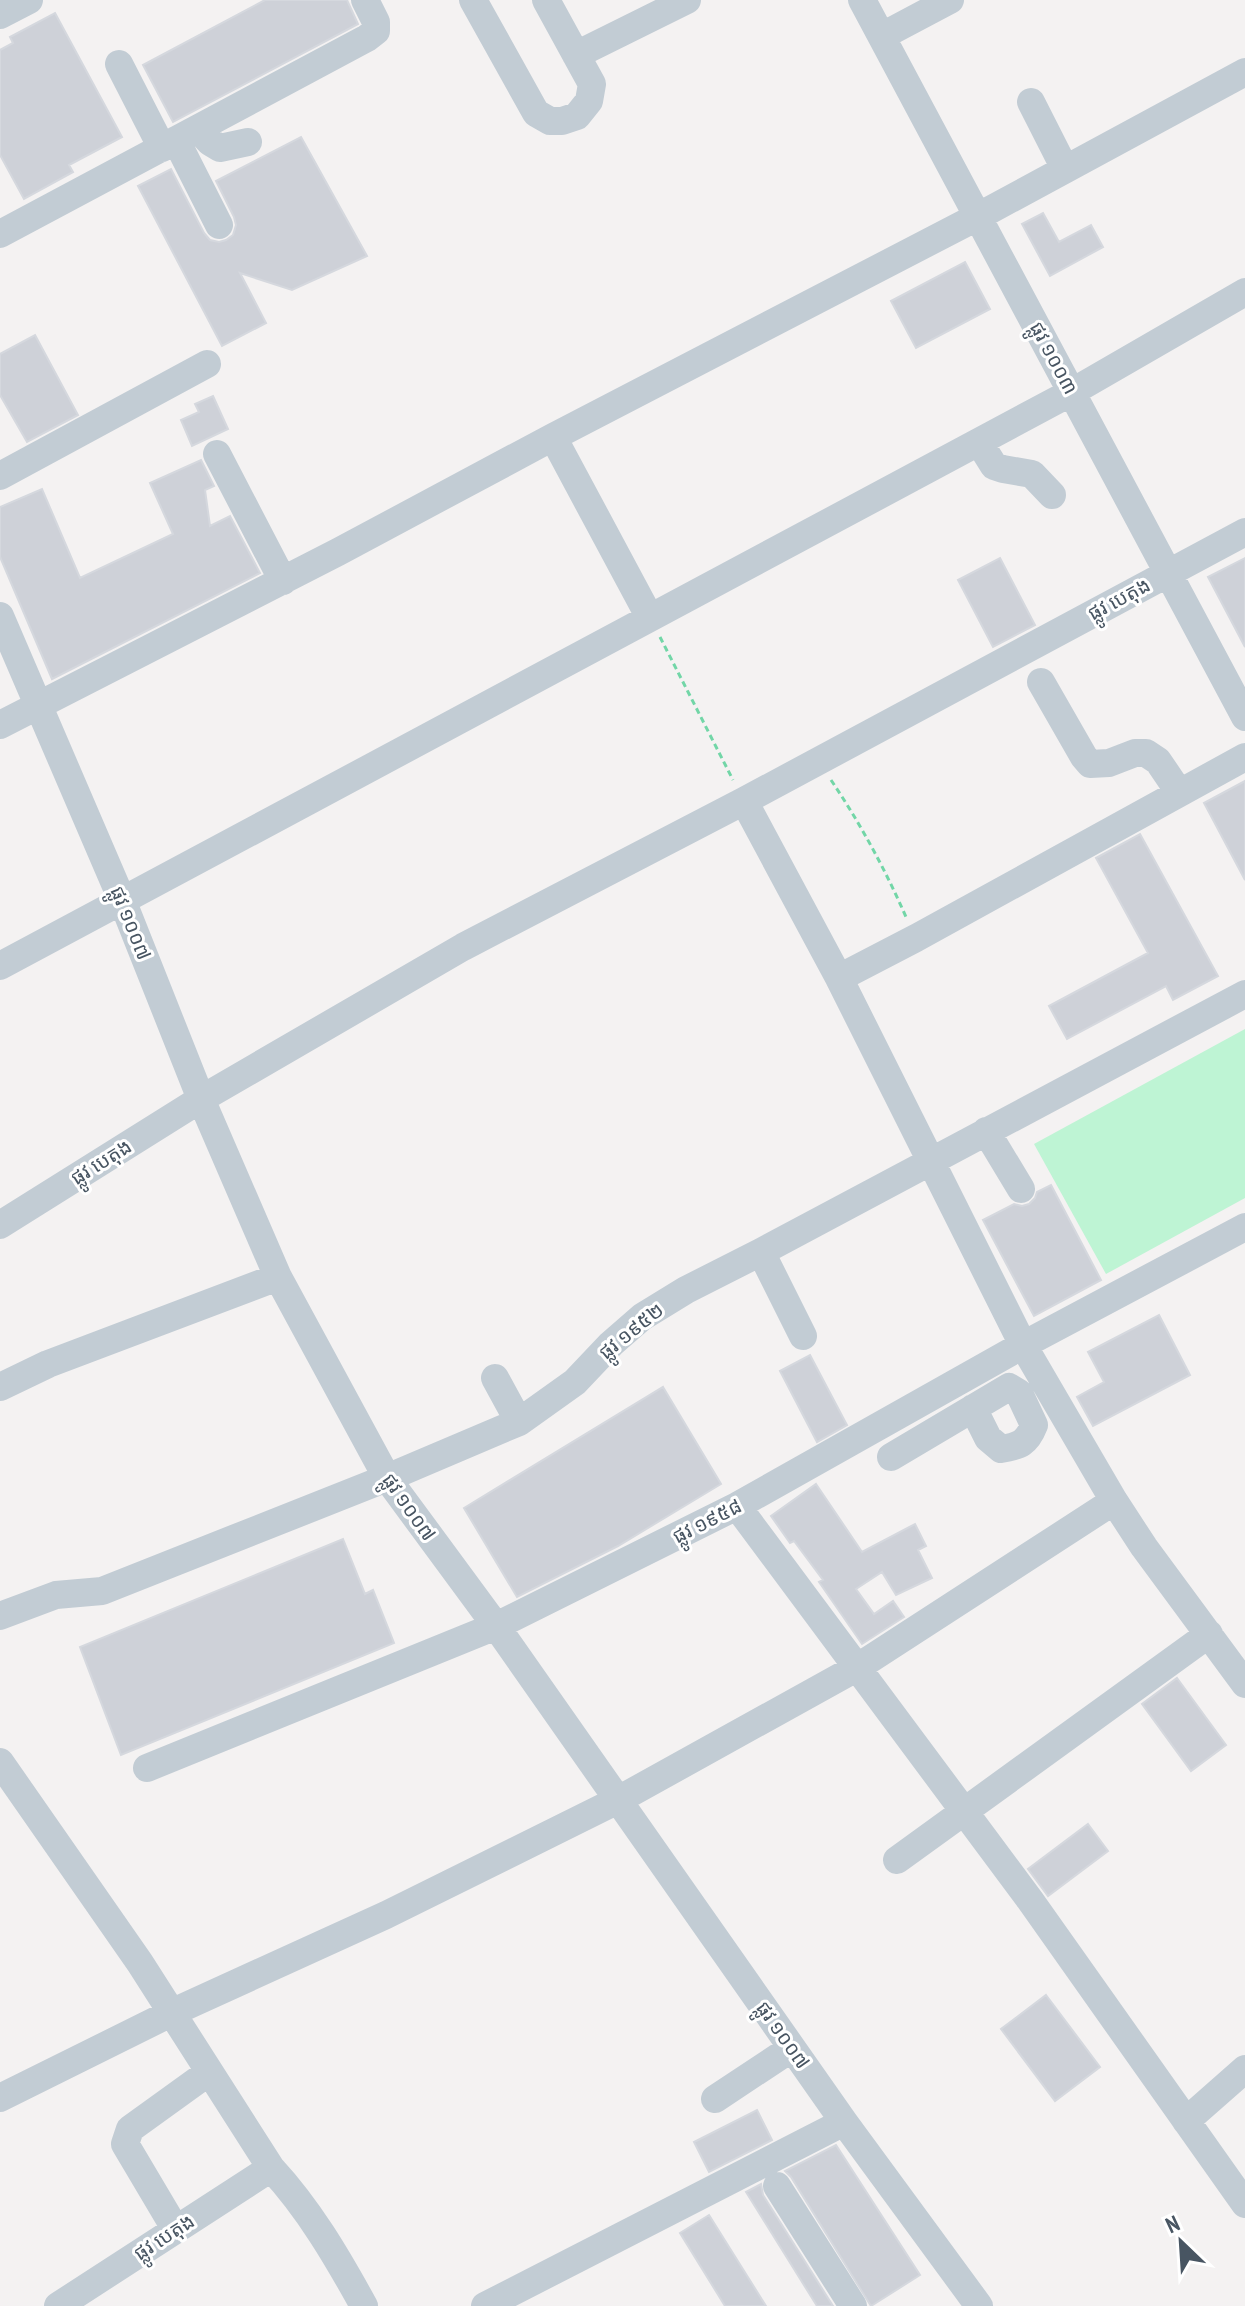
<svg xmlns="http://www.w3.org/2000/svg" width="1245" height="2306" font-family="'PT Sans Narrow','Noto Sans Khmer',sans-serif">
  <style>
    .green { fill: #bef4d4 }
    .building { fill: #ced1d8; stroke: #d5d8de; stroke-width: 2 }
    .lines { fill: none; stroke-linecap: round; stroke-linejoin: round }
    .path { stroke: #72d6a7; stroke-width: 3; stroke-dasharray: 6 4; stroke-linecap: butt }
    .minor { stroke: #c2ccd4; stroke-width: 28 }
    .labels { text-anchor: middle; stroke-width: 6; stroke-linejoin: round; paint-order: stroke }
    .street-label { font-size: 20px; fill: #485562; stroke: #fff }
  </style>
  <rect width="100%" height="100%" fill="#f4f2f2"/>
  <!-- green -->
  <path class="green" d="M 1245,1029 L 1245,1198 L 1106,1274 L 1034,1144 Z"/>
  <!-- building -->
  <path class="building" d="M 265,0 L 347,0 L 358,24 L 173,122 L 143,65 Z
    M 55,13 L 122,137 L 69,165 L 73,172 L 24,199 L 0,155 L 0,50 L 13,43 L 10,37 Z
    M 301,137 L 367,256 L 292,290 L 240,273 L 266,323 L 222,346 L 138,186 L 171,169 L 204,233 L 210,240 L 219,242 L 226,240 L 233,235 L 236,225 L 234,217 L 216,181 Z
    M 1043,213 L 1059,242 L 1091,225 L 1103,247 L 1050,276 L 1022,224 Z
    M 965,262 L 990,309 L 916,348 L 891,301 Z
    M 35,335 L 78,415 L 27,442 L 0,395 L 0,354 Z
    M 213,396 L 228,429 L 192,446 L 181,420 L 199,412 L 195,404 Z
    M 201,460 L 214,486 L 205,490 L 210,526 L 230,516 L 260,573 L 52,679 L 0,557 L 0,507 L 42,489 L 80,578 L 173,534 L 150,483 Z
    M 1000,558 L 1035,625 L 993,647 L 958,580 Z
    M 1245,558 L 1245,647 L 1208,577 Z
    M 1245,781 L 1245,880 L 1204,803 Z
    M 1140,834 L 1218,976 L 1173,1000 L 1166,986 L 1067,1039 L 1049,1006 L 1148,953 L 1096,858 Z
    M 1051,1185 L 1101,1280 L 1034,1316 L 983,1220 L 1014,1204 L 1022,1206 L 1029,1204 L 1035,1198 L 1037,1192 Z
    M 1159,1315 L 1190,1375 L 1093,1426 L 1077,1397 L 1104,1382 L 1088,1352 Z
    M 810,1355 L 847,1425 L 817,1442 L 780,1371 Z
    M 663,1387 L 721,1484 L 618,1546 L 517,1597 L 464,1508 Z
    M 816,1484 L 862,1552 L 915,1524 L 926,1546 L 918,1550 L 932,1578 L 896,1595 L 882,1572 L 856,1589 L 874,1614 L 893,1601 L 904,1617 L 862,1644 L 819,1582 L 823,1580 L 794,1541 L 790,1543 L 771,1516 Z
    M 343,1539 L 365,1594 L 373,1590 L 394,1643 L 121,1755 L 80,1647 Z
    M 1177,1678 L 1226,1745 L 1191,1771 L 1142,1704 Z
    M 1088,1824 L 1108,1851 L 1048,1896 L 1028,1869 Z
    M 1046,1995 L 1100,2067 L 1055,2101 L 1001,2029 Z
    M 757,2110 L 772,2140 L 709,2172 L 694,2142 Z
    M 836,2145 L 920,2275 L 871,2306 L 791,2177 L 785,2171 Z
    M 761,2184 L 763,2195 L 833,2306 L 817,2306 L 746,2192 Z
    M 709,2215 L 766,2306 L 725,2306 L 680,2233 Z"/>
  <g class="lines">
    <!-- path -->
    <path class="path" d="M 660,637 L 733,780
      M 831,780 C 860,823 885,869 906,917"/>
    <!-- minor -->
    <path class="minor" d="M 473,0 L 536,113 L 550,121 L 562,121 L 577,116 L 589,101 L 592,84 L 546,0
      M 862,0 L 1245,717
      M 0,15 L 29,0
      M 882,36 L 950,0
      M 576,55 L 687,0
      M 119,64 L 162,148
      M 1031,102 L 1065,169
      M 198,129 L 210,142 L 220,148 L 248,142
      M 176,140 L 219,225
      M 0,234 L 367,38 L 376,31 L 376,22 L 365,0
      M 553,437 L 650,618
      M 979,442 L 994,466 L 1003,469 L 1032,474 L 1052,495
      M 217,454 L 283,581
      M 0,476 L 207,364
      M 0,616 L 122,900 L 201,1099 L 278,1277 L 387,1478 L 496,1626 L 844,2122 L 979,2306
      M 1041,682 L 1084,757 L 1090,764 L 1109,763 L 1135,753 L 1146,753 L 1158,761 L 1179,792
      M 0,725 L 338,552 L 553,437 L 979,216 L 1245,72
      M 744,801 L 839,978 L 1023,1345 L 1114,1501 L 1144,1547 L 1245,1684
      M 0,966 L 1072,392 L 1245,292
      M 839,978 L 916,938 L 1245,757
      M 986,1131 L 1021,1189
      M 0,1225 L 201,1099 L 463,947 L 744,801 L 1245,532
      M 761,1252 L 803,1336
      M 495,1378 L 519,1422
      M 0,1387 L 48,1364 L 278,1277
      M 891,1457 L 1009,1387 L 1019,1393 L 1034,1425 C 1027,1443 1020,1446 1001,1449 L 988,1438 L 973,1408
      M 737,1506 L 1030,1900 L 1245,2204
      M 0,1616 L 56,1595 L 102,1591 L 387,1478 L 519,1422 L 575,1382 L 611,1344 L 642,1317 L 686,1290 L 761,1252 L 1245,994
      M 0,1762 L 140,1963 L 271,2168 C 309,2209 337,2257 364,2306
      M 147,1768 L 496,1626 L 737,1506 L 1023,1345 L 1245,1227
      M 897,1860 L 1209,1634
      M 0,2098 L 171,2013 L 386,1915 L 618,1800 L 858,1667 L 1114,1501
      M 715,2099 L 792,2048
      M 1186,2121 L 1245,2069
      M 777,2186 L 853,2306
      M 176,2230 L 125,2144 L 130,2129 L 209,2072
      M 58,2306 L 271,2168
      M 485,2306 L 844,2122"/>
  </g>
  <g class="labels">
    <!-- street labels -->
    <g class="street-label">
      <text transform="translate(1054 358) rotate(62)" y="7">ផ្លូវ ១០០៣</text>
      <text transform="translate(1119 599) rotate(-28)" y="7">ផ្លូវ បេតុង</text>
      <text transform="translate(131 923) rotate(68)" y="7">ផ្លូវ ១០០៧</text>
      <text transform="translate(101 1162) rotate(-32)" y="7">ផ្លូវ បេតុង</text>
      <text transform="translate(631 1331) rotate(-39)" y="7">ផ្លូវ ១៩៥២</text>
      <text transform="translate(409 1507) rotate(55)" y="7">ផ្លូវ ១០០៧</text>
      <text transform="translate(707 1521) rotate(-27)" y="7">ផ្លូវ ១៩៥៨</text>
      <text transform="translate(783 2035) rotate(55)" y="7">ផ្លូវ ១០០៧</text>
      <text transform="translate(164 2237) rotate(-33)" y="7">ផ្លូវ បេតុង</text>
    </g>
  </g>
  <!-- north arrow -->
  <g transform="translate(1181 2242) rotate(335)" stroke="#ffffff" stroke-width="6" paint-order="stroke">
  <path d="M0-6L14 30L0 20L-14 30Z" fill="#485562"/>
  <text y="-12" font-size="22" font-weight="bold" text-anchor="middle" fill="#485562">N</text>
  </g>
</svg>
